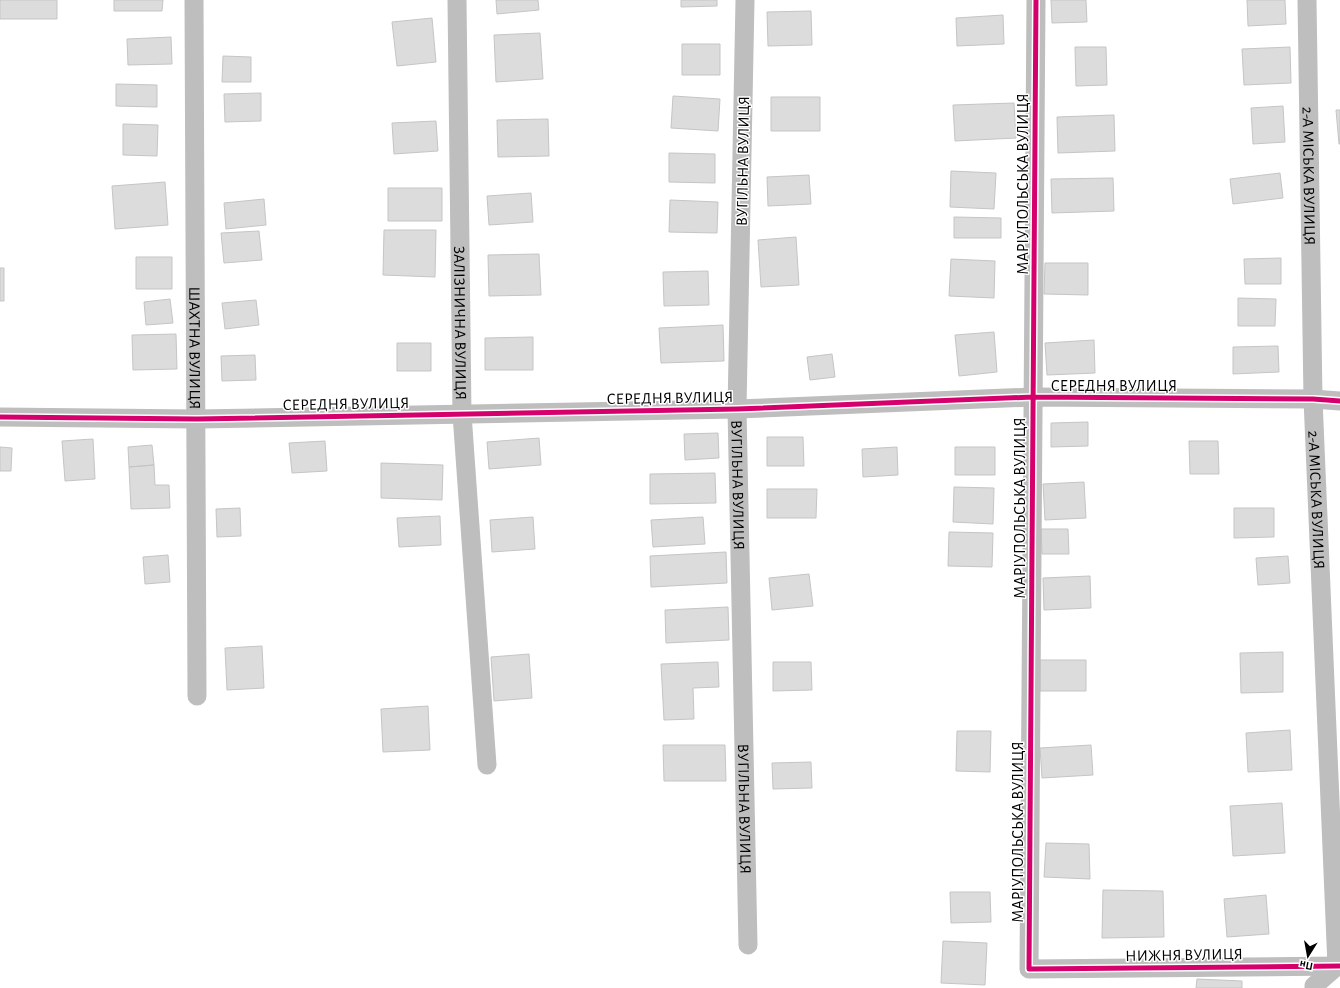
<svg xmlns="http://www.w3.org/2000/svg" width="1340" height="988" font-family="'Alegreya Sans',sans-serif">
  <style>
    .building { fill: #dcdcdc; stroke: #c5c5c5 }
    .lines { fill: none; stroke-linecap: round; stroke-linejoin: round }
    .minor { stroke: #bebebe; stroke-width: 19 }
    .cycleway-casing { stroke: #fff; stroke-width: 8 }
    .cycleway { stroke: #d6006c; stroke-width: 5 }
    .labels { text-anchor: middle; stroke-width: 3; stroke-linejoin: round; paint-order: stroke }
    .street-label { font-size: 16px; fill: #000; stroke: #fff }
  </style>
  <rect width="100%" height="100%" fill="#fff"/>
  <!-- building -->
  <path class="building" d="M 0,0 L 57,0 L 57,19 L 0,19 Z
    M 114,0 L 163,0 L 162,11 L 114,11 Z
    M 496,0 L 538,0 L 539,10 L 497,14 Z
    M 681,0 L 717,0 L 717,6 L 681,7 Z
    M 1051,0 L 1086,0 L 1087,22 L 1052,23 Z
    M 1247,0 L 1285,0 L 1286,24 L 1248,26 Z
    M 811,11 L 812,45 L 768,46 L 767,12 Z
    M 1003,15 L 1004,44 L 957,46 L 956,18 Z
    M 432,18 L 436,62 L 397,66 L 392,22 Z
    M 540,33 L 543,79 L 496,82 L 494,35 Z
    M 171,37 L 172,64 L 128,65 L 127,39 Z
    M 682,44 L 720,44 L 720,75 L 682,75 Z
    M 1075,47 L 1106,47 L 1107,85 L 1076,86 Z
    M 1290,47 L 1291,83 L 1244,85 L 1242,49 Z
    M 223,56 L 251,57 L 251,82 L 222,82 Z
    M 116,84 L 157,85 L 157,107 L 116,106 Z
    M 261,93 L 261,121 L 225,122 L 224,94 Z
    M 673,96 L 720,99 L 718,131 L 671,128 Z
    M 771,97 L 820,97 L 820,131 L 771,131 Z
    M 1014,103 L 1016,138 L 955,141 L 953,105 Z
    M 1283,106 L 1285,142 L 1253,144 L 1251,108 Z
    M 1336,110 L 1340,110 L 1340,144 L 1339,144 Z
    M 1114,115 L 1115,151 L 1058,153 L 1057,117 Z
    M 548,119 L 549,156 L 498,157 L 497,120 Z
    M 436,121 L 438,151 L 394,154 L 392,123 Z
    M 123,124 L 158,125 L 157,156 L 123,155 Z
    M 669,153 L 715,154 L 715,183 L 669,182 Z
    M 951,171 L 996,173 L 994,209 L 950,207 Z
    M 1280,173 L 1283,198 L 1233,204 L 1230,179 Z
    M 809,175 L 811,204 L 768,206 L 767,177 Z
    M 1113,178 L 1114,211 L 1052,213 L 1051,179 Z
    M 165,182 L 168,225 L 115,229 L 112,186 Z
    M 388,188 L 442,188 L 442,221 L 388,221 Z
    M 531,193 L 533,222 L 489,225 L 487,196 Z
    M 264,199 L 266,225 L 226,229 L 224,203 Z
    M 670,200 L 718,202 L 717,233 L 669,232 Z
    M 954,217 L 1001,218 L 1001,238 L 954,238 Z
    M 384,230 L 436,230 L 435,277 L 383,275 Z
    M 259,231 L 262,260 L 224,263 L 221,233 Z
    M 796,237 L 799,285 L 761,287 L 758,240 Z
    M 539,254 L 541,295 L 489,296 L 488,255 Z
    M 136,257 L 172,257 L 172,289 L 136,289 Z
    M 1281,258 L 1281,284 L 1245,284 L 1244,259 Z
    M 951,259 L 995,261 L 994,298 L 949,296 Z
    M 1045,263 L 1088,263 L 1088,295 L 1044,294 Z
    M 0,268 L 4,268 L 4,301 L 0,301 Z
    M 708,271 L 709,305 L 664,306 L 663,272 Z
    M 1238,298 L 1276,299 L 1275,326 L 1238,326 Z
    M 170,299 L 173,323 L 146,325 L 144,302 Z
    M 256,300 L 259,325 L 225,329 L 222,303 Z
    M 723,325 L 724,361 L 661,363 L 659,328 Z
    M 994,332 L 997,372 L 959,376 L 955,335 Z
    M 176,334 L 177,369 L 133,370 L 132,335 Z
    M 533,337 L 533,370 L 485,370 L 485,338 Z
    M 1094,340 L 1095,373 L 1047,375 L 1045,343 Z
    M 397,343 L 431,343 L 431,371 L 397,371 Z
    M 1278,346 L 1279,372 L 1233,374 L 1233,347 Z
    M 832,354 L 835,377 L 810,380 L 807,357 Z
    M 255,355 L 256,380 L 222,381 L 221,356 Z
    M 1088,422 L 1088,446 L 1051,447 L 1051,423 Z
    M 718,433 L 719,458 L 685,460 L 684,434 Z
    M 767,437 L 803,437 L 804,466 L 767,466 Z
    M 539,438 L 541,465 L 489,469 L 487,442 Z
    M 93,439 L 95,479 L 65,481 L 62,441 Z
    M 325,441 L 327,471 L 292,473 L 289,443 Z
    M 1189,441 L 1218,441 L 1219,474 L 1190,474 Z
    M 152,445 L 154,465 L 129,467 L 128,447 Z
    M 0,447 L 12,448 L 11,471 L 0,471 Z
    M 897,447 L 898,475 L 863,477 L 862,449 Z
    M 955,447 L 995,447 L 995,475 L 955,475 Z
    M 381,463 L 443,465 L 442,500 L 381,498 Z
    M 154,465 L 155,485 L 169,485 L 170,508 L 131,509 L 129,467 Z
    M 715,473 L 716,503 L 650,504 L 650,474 Z
    M 1084,482 L 1086,518 L 1045,520 L 1043,484 Z
    M 954,487 L 994,488 L 993,524 L 953,522 Z
    M 767,489 L 817,489 L 816,518 L 767,518 Z
    M 240,508 L 241,536 L 217,537 L 216,509 Z
    M 1234,508 L 1274,508 L 1274,537 L 1234,538 Z
    M 440,516 L 441,545 L 399,547 L 397,518 Z
    M 533,517 L 535,549 L 492,552 L 490,520 Z
    M 703,517 L 705,544 L 653,547 L 651,520 Z
    M 1041,529 L 1068,529 L 1069,554 L 1042,554 Z
    M 949,532 L 993,533 L 992,567 L 948,566 Z
    M 726,552 L 727,583 L 651,587 L 650,556 Z
    M 168,555 L 170,582 L 145,584 L 143,557 Z
    M 1288,556 L 1290,583 L 1258,585 L 1256,558 Z
    M 809,574 L 813,606 L 772,610 L 769,578 Z
    M 1090,576 L 1091,608 L 1044,610 L 1043,578 Z
    M 728,607 L 729,640 L 666,643 L 665,610 Z
    M 262,646 L 264,688 L 227,690 L 225,648 Z
    M 1283,652 L 1283,692 L 1241,693 L 1240,653 Z
    M 529,654 L 532,698 L 494,701 L 491,657 Z
    M 1040,660 L 1086,660 L 1086,691 L 1040,691 Z
    M 718,662 L 719,687 L 693,688 L 694,719 L 664,720 L 661,664 Z
    M 773,662 L 811,662 L 812,690 L 773,691 Z
    M 428,706 L 430,750 L 383,752 L 381,709 Z
    M 1290,730 L 1292,770 L 1248,772 L 1246,733 Z
    M 957,731 L 991,731 L 990,772 L 956,771 Z
    M 663,745 L 725,745 L 726,781 L 664,781 Z
    M 1091,745 L 1093,775 L 1042,778 L 1040,748 Z
    M 811,762 L 812,788 L 773,789 L 772,763 Z
    M 1282,803 L 1285,853 L 1233,856 L 1230,806 Z
    M 1046,843 L 1089,844 L 1090,879 L 1044,877 Z
    M 1103,890 L 1163,891 L 1164,937 L 1102,938 Z
    M 950,892 L 990,892 L 991,922 L 951,923 Z
    M 1266,895 L 1269,934 L 1227,937 L 1224,899 Z
    M 943,941 L 987,943 L 985,985 L 941,983 Z
    M 1197,979 L 1242,981 L 1242,988 L 1196,988 Z"/>
  <g class="lines">
    <!-- minor -->
    <g class="minor">
      <path id="s1" d="M 194,0 L 197,696"/>
      <path id="s2" d="M 457,0 L 462,414 L 487,765"/>
      <path id="s3" d="M 745,0 L 737,409 L 748,945"/>
      <path d="M 1036,0 L 1029,969 L 1340,966"/>
      <path id="s4" d="M 1307,0 L 1313,399 L 1337,966 L 1314,986 L 1314,988"/>
      <path d="M 0,417 L 197,419 L 737,409 L 1033,397 L 1313,399 L 1340,401"/>
    </g>
    <defs>
      <path id="cycleway" d="M 1036,0 L 1029,969 L 1340,966
        M 0,417 L 197,419 L 737,409 L 1033,397 L 1313,399 L 1340,401"/>
    </defs>
    <!-- cycleway casing -->
    <use href="#cycleway" class="cycleway-casing"/>
    <!-- cycleway -->
    <use href="#cycleway" class="cycleway"/>
  </g>
  <g class="labels">
    <!-- street labels -->
    <g class="street-label">
      <text transform="translate(742 161) rotate(-89)" y="6">ВУГІЛЬНА ВУЛИЦЯ</text>
      <text dy="6" stroke="none"><textPath href="#s4" startOffset="176">2-А МІСЬКА ВУЛИЦЯ</textPath></text>
      <text transform="translate(1022 184) rotate(-90)" y="6">МАРІУПОЛЬСЬКА ВУЛИЦЯ</text>
      <text dy="6" stroke="none"><textPath href="#s2" startOffset="323">ЗАЛІЗНИЧНА ВУЛИЦЯ</textPath></text>
      <text dy="6" stroke="none"><textPath href="#s1" startOffset="348">ШАХТНА ВУЛИЦЯ</textPath></text>
      <text x="1114" y="391">СЕРЕДНЯ ВУЛИЦЯ</text>
      <text transform="translate(670 397) rotate(-1)" y="6">СЕРЕДНЯ ВУЛИЦЯ</text>
      <text transform="translate(346 403) rotate(-1)" y="6">СЕРЕДНЯ ВУЛИЦЯ</text>
      <text dy="6" stroke="none"><textPath href="#s3" startOffset="485">ВУГІЛЬНА ВУЛИЦЯ</textPath></text>
      <text dy="6" stroke="none"><textPath href="#s4" startOffset="500">2-А МІСЬКА ВУЛИЦЯ</textPath></text>
      <text transform="translate(1019 508) rotate(-90)" y="6">МАРІУПОЛЬСЬКА ВУЛИЦЯ</text>
      <text dy="6" stroke="none"><textPath href="#s3" startOffset="809">ВУГІЛЬНА ВУЛИЦЯ</textPath></text>
      <text transform="translate(1017 832) rotate(-90)" y="6">МАРІУПОЛЬСЬКА ВУЛИЦЯ</text>
      <text transform="translate(1184 954) rotate(-1)" y="6">НИЖНЯ ВУЛИЦЯ</text>
    </g>
  </g>
  <!-- north arrow -->
  <g transform="translate(1308 956) rotate(191)" stroke="#ffffff" stroke-width="3" paint-order="stroke">
  <path d="M0-3L7 15L0 10L-7 15Z" fill="#000000"/>
  <text y="-6" font-size="11" font-weight="bold" text-anchor="middle" fill="#000000">Пн</text>
  </g>
</svg>
